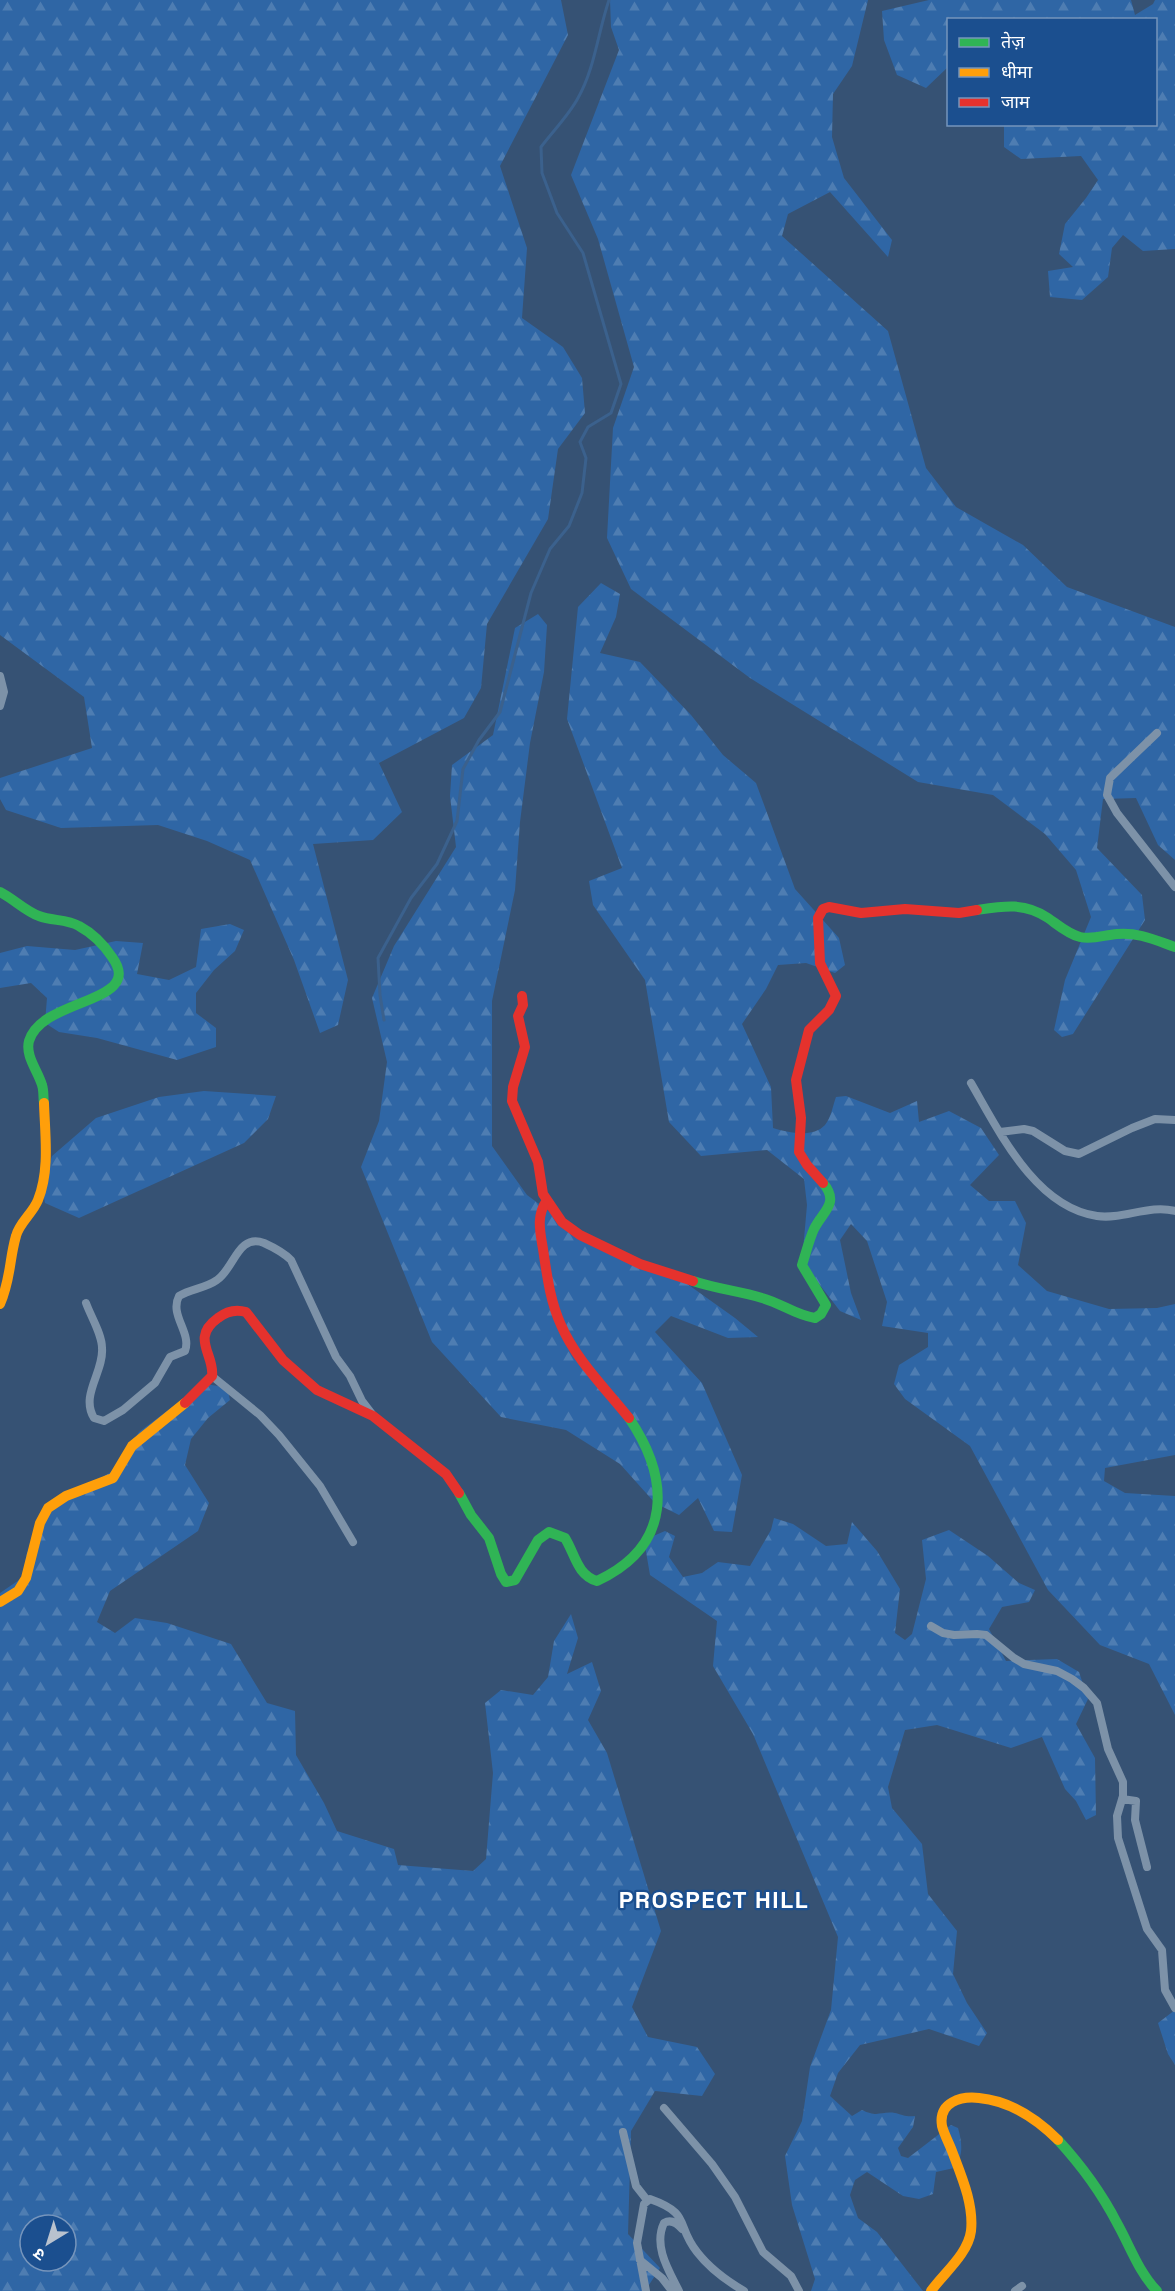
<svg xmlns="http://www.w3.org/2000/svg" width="1175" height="2291" font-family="'Space Grotesk','Noto Sans Devanagari',sans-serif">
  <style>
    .forest { fill: url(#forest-firs); fill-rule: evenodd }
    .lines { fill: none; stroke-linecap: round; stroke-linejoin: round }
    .stream { stroke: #3b618d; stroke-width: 3 }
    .street { stroke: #7d92a8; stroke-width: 8 }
    .fast { stroke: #30b455; stroke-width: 10 }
    .slow { stroke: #ff9f0a; stroke-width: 10 }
    .jam { stroke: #e5322d; stroke-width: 10 }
    .labels { text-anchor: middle; stroke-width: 4.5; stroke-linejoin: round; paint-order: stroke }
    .district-label { font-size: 24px; font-weight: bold; letter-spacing: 1.5px; fill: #fff; stroke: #1b4f8f }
  </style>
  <defs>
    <pattern id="forest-firs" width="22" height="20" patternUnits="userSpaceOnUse" patternTransform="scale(1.5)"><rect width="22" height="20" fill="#2f66a5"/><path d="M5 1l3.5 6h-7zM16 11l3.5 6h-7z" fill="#4e7db2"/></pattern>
  </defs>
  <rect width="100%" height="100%" fill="#365274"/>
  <!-- forest -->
  <path class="forest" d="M 0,0 L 561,0 L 568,35 L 500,166 L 527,248 L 522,318 L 563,347 L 582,378 L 585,413 L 558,449 L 548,519 L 487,624 L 481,688 L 464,718 L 379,763 L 402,812 L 373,840 L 313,844 L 348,980 L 338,1025 L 320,1033 L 294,960 L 250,860 L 207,841 L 158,825 L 61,828 L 6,810 L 0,799 L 0,778 L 92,748 L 84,697 L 0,635 Z
    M 610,0 L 868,0 L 852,66 L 833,94 L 832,137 L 844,178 L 892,240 L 888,257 L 830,192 L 788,214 L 782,236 L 888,331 L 926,468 L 956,507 L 1023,545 L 1067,587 L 1175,627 L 1175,860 L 1158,845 L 1136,798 L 1103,799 L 1097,848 L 1142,895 L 1145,920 L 1073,1034 L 1062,1037 L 1054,1030 L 1065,980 L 1091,917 L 1076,870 L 1045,834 L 993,795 L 918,782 L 750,678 L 631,589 L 607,538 L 613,428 L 634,367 L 598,239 L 571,175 L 619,50 L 611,27 Z
    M 929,0 L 1131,0 L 1135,15 L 1153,4 L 1155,0 L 1175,0 L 1175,249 L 1143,251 L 1123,235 L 1112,248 L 1108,277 L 1082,300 L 1050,297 L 1048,271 L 1073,267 L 1059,254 L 1065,224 L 1086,198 L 1098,180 L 1081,156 L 1021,159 L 1004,147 L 1004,126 L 1008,125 L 1156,124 L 1156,20 L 948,20 L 948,67 L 926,88 L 897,75 L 884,40 L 882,11 Z
    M 601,583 L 620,594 L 616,617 L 600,653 L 640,662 L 691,715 L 723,755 L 756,783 L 795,889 L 839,938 L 845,965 L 835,973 L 806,963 L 778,965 L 766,989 L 742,1024 L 771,1087 L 773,1128 C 789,1133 813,1138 825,1125 C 831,1118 833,1105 836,1097 L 846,1096 L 890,1113 L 917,1101 L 919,1122 L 949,1111 L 981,1128 L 999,1155 L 970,1185 L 989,1201 L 1015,1201 L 1026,1223 L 1018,1265 L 1047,1291 L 1109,1309 L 1157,1308 L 1175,1304 L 1175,1455 L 1105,1468 L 1104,1481 L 1125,1493 L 1175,1496 L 1175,1715 L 1149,1664 L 1100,1645 L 1048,1590 L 970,1446 L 905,1399 L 894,1384 L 899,1365 L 928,1347 L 928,1333 L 882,1326 L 887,1302 L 867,1241 L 851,1224 L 840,1240 L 851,1293 L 861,1320 L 840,1311 L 802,1262 L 807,1205 L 804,1179 L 767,1150 L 701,1156 L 669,1122 L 645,980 L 593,905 L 589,881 L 622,868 L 567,719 L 578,607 Z
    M 538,614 L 547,625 L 544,672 L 530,743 L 520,822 L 515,890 L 492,1001 L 492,1146 L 527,1195 L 581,1235 L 676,1276 L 735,1318 L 758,1337 L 728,1338 L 671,1316 L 655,1332 L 702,1383 L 742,1475 L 732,1532 L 714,1531 L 698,1498 L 679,1515 L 655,1503 L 620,1464 L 566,1430 L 501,1417 L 432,1342 L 361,1167 L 379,1121 L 387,1062 L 372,998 L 394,946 L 456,847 L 450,796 L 452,765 L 493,735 L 515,628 Z
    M 230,924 L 244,930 L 235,951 L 214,970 L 196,993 L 196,1013 L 216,1028 L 216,1047 L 177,1060 L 97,1038 L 59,1032 L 45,1023 L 47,998 L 31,983 L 0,988 L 0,953 L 27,946 L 75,950 L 116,941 L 143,943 L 137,974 L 169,980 L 196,967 L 201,929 Z
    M 204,1091 L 276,1096 L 268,1119 L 244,1143 L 79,1218 L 45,1203 L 42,1187 L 52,1156 L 96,1118 L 159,1097 Z
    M 203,1384 L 227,1387 L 230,1400 L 208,1418 L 191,1439 L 185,1465 L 209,1503 L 198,1531 L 110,1591 L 97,1622 L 115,1633 L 135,1618 L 167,1623 L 231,1644 L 267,1703 L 295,1711 L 296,1755 L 324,1803 L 337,1831 L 394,1849 L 398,1865 L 473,1871 L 486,1859 L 493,1773 L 485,1703 L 501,1690 L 533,1695 L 548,1677 L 554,1641 L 571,1614 L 578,1638 L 567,1674 L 592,1662 L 601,1691 L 588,1720 L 607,1753 L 661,1931 L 632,2007 L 648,2037 L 697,2047 L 715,2074 L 702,2096 L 655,2091 L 631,2131 L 628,2234 L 660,2268 L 645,2291 L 0,2291 L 0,1593 L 22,1578 L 27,1553 L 51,1508 L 116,1469 L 139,1432 ZM 30,2225 L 66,2225 L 66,2261 L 30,2261 Z
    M 774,1518 L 793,1524 L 826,1546 L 847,1544 L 852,1522 L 877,1551 L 900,1589 L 895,1633 L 905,1640 L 912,1634 L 926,1579 L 922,1540 L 949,1530 L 988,1556 L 1019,1583 L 1035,1590 L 1029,1602 L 1002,1607 L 989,1629 L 1006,1661 L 1057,1659 L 1079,1672 L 1088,1699 L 1076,1724 L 1095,1758 L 1096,1815 L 1086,1820 L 1076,1801 L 1065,1789 L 1042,1737 L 1011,1748 L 937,1725 L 905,1730 L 888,1787 L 892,1808 L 922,1844 L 928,1894 L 957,1931 L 953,1974 L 967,2003 L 987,2033 L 979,2046 L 929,2029 L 860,2045 L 838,2073 L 830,2096 L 852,2116 L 862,2110 C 878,2118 881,2111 895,2113 C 903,2115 906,2117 915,2116 L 913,2127 L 898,2148 L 901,2156 L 908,2158 L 951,2125 L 958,2128 C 962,2142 964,2156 954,2168 L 936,2172 L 933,2194 L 919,2199 L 903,2196 L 867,2172 L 855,2180 L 850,2195 L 858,2218 L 877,2232 L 923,2291 L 811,2291 L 815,2279 L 792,2205 L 785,2156 L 802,2121 L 810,2067 L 831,2010 L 838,1937 L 753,1734 L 713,1666 L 717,1621 L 650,1575 L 644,1540 L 665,1531 L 675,1536 L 669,1557 L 683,1577 L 702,1573 L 718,1562 L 750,1566 L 771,1530 Z
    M 1175,2010 L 1175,2065 L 1168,2054 L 1158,2023 Z"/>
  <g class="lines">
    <!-- stream -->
    <path class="stream" d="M 384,1020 L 380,995 L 378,958 L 411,898 L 437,864 L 457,821 L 463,769 L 479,740 L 500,712 L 531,593 L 550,549 L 569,526 L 582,493 L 586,458 L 580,442 L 588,427 L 611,413 L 621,384 L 583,253 L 557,213 L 542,173 L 541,147 C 553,131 569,115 578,98 C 595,68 598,32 609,0"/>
    <!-- street -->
    <path class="street" d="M 0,676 L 4,692 L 0,706
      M 1157,733 L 1110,778 L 1107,795 L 1117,813 L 1175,887
      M 971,1083 C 999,1131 1035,1207 1097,1216 C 1123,1220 1149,1204 1175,1211
      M 1000,1132 L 1024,1129 L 1033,1131 L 1065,1151 L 1079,1154 L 1132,1128 L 1155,1119 L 1175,1120
      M 86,1303 C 91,1317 102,1334 102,1348 C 104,1372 80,1395 94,1418 L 104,1421 L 123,1410 L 155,1383 L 170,1357 L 185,1351 C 192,1333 169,1315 179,1296 C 191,1289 206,1288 217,1280 C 234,1269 238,1233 264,1243 C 275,1248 283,1252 291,1260 L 336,1357 L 350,1376 L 362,1401 L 372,1414
      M 212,1376 L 260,1415 L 279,1435 L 320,1486 L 353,1542
      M 931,1626 L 943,1633 L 954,1635 L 977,1634 L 986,1635 L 1014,1658 L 1024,1664 L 1057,1671 L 1072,1679 L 1084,1688 L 1097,1703 L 1108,1749 L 1123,1782 L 1123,1796 L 1117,1816 L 1118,1838 L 1147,1929 L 1162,1950 L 1165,1990 L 1175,2008
      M 1122,1799 L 1136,1801 L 1135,1820 L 1147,1867
      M 664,2108 L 712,2164 L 735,2197 L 763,2252 L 791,2276 L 799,2291
      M 623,2132 L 636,2186 L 647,2200
      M 640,2260 L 662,2278 L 672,2291
      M 646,2291 L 637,2243 L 644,2204 L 650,2199 C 692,2214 675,2224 697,2252 C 710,2269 727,2281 744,2291
      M 679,2291 C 669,2271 653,2246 664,2223 C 671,2219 677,2223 682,2229
      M 1015,2291 L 1022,2286"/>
    <!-- fast -->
    <path class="fast" d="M 0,892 C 14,899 25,911 39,916 C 52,921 67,919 79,926 C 92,933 104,945 112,957 C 146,1004 42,997 29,1041 C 25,1056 38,1071 42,1085 C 44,1091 43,1097 44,1103
      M 977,910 C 1003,906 1025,902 1048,918 C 1058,925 1068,934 1080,937 C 1093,940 1104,935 1117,934 C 1138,932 1155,940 1175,947
      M 693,1281 C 717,1289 739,1291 762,1298 C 781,1303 795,1315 815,1318 L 821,1314 L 826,1305 L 802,1265 C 806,1253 809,1240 814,1229 C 823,1211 840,1203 823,1183
      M 459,1493 L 471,1515 L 489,1538 L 501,1574 L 506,1582 L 515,1580 L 538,1540 L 549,1532 L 565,1538 C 575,1554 577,1575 597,1581 C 672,1546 671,1480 629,1418
      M 1058,2140 C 1081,2165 1101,2192 1117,2223 C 1130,2246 1138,2271 1157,2291"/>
    <!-- slow -->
    <path class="slow" d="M 0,1304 C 11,1279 9,1260 16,1236 C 19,1223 33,1213 38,1200 C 50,1170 45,1135 44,1103
      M 0,1602 L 18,1591 L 26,1578 L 40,1523 L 48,1508 L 66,1496 L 113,1478 L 132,1446 L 185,1403
      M 931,2291 C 944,2273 968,2254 971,2231 C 974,2204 961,2175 952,2151 C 949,2143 944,2134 942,2126 C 938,2102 961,2096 979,2098 C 1010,2101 1036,2118 1058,2140"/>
    <!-- jam -->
    <path class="jam" d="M 522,996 L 523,1005 L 518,1016 L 525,1047 L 513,1087 L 512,1101 L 538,1162 L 543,1194 L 562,1222 L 580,1235 L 640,1264 L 693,1281
      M 823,1183 L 807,1165 L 799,1152 L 801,1118 L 796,1080 L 809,1030 L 829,1010 L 836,996 L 820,963 L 818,918 L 823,909 L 829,907 L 861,913 L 905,909 L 959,913 L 977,910
      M 547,1200 C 536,1216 540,1231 543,1249 C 547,1275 550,1301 561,1325 C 576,1360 606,1389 629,1418
      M 185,1403 L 212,1376 C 215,1355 190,1338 218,1318 C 227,1311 236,1309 246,1312 L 283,1360 L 317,1390 L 373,1416 L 446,1474 L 459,1493"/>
  </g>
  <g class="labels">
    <!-- district labels -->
    <g class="district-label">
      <text x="714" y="1908">PROSPECT HILL</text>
    </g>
  </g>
  <!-- legend -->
  <rect x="947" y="18" width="210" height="108" fill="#1b4f8f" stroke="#7695bc" stroke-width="1.5"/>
  <rect x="959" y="38" width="30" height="9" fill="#30b455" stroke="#7695bc" stroke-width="1.5"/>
  <text x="1001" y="48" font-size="18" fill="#ffffff">तेज़</text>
  <rect x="959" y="68" width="30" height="9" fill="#ff9f0a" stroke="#7695bc" stroke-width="1.5"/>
  <text x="1001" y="78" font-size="18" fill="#ffffff">धीमा</text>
  <rect x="959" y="98" width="30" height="9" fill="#e5322d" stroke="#7695bc" stroke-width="1.5"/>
  <text x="1001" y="108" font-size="18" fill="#ffffff">जाम</text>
  <!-- north arrow -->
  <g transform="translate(48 2243) rotate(218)"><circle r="28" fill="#1b4f8f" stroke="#7695bc" stroke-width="1.5"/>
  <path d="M0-4.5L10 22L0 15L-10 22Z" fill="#b9c2ce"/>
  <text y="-9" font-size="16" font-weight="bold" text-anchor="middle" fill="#ffffff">उ</text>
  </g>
</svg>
